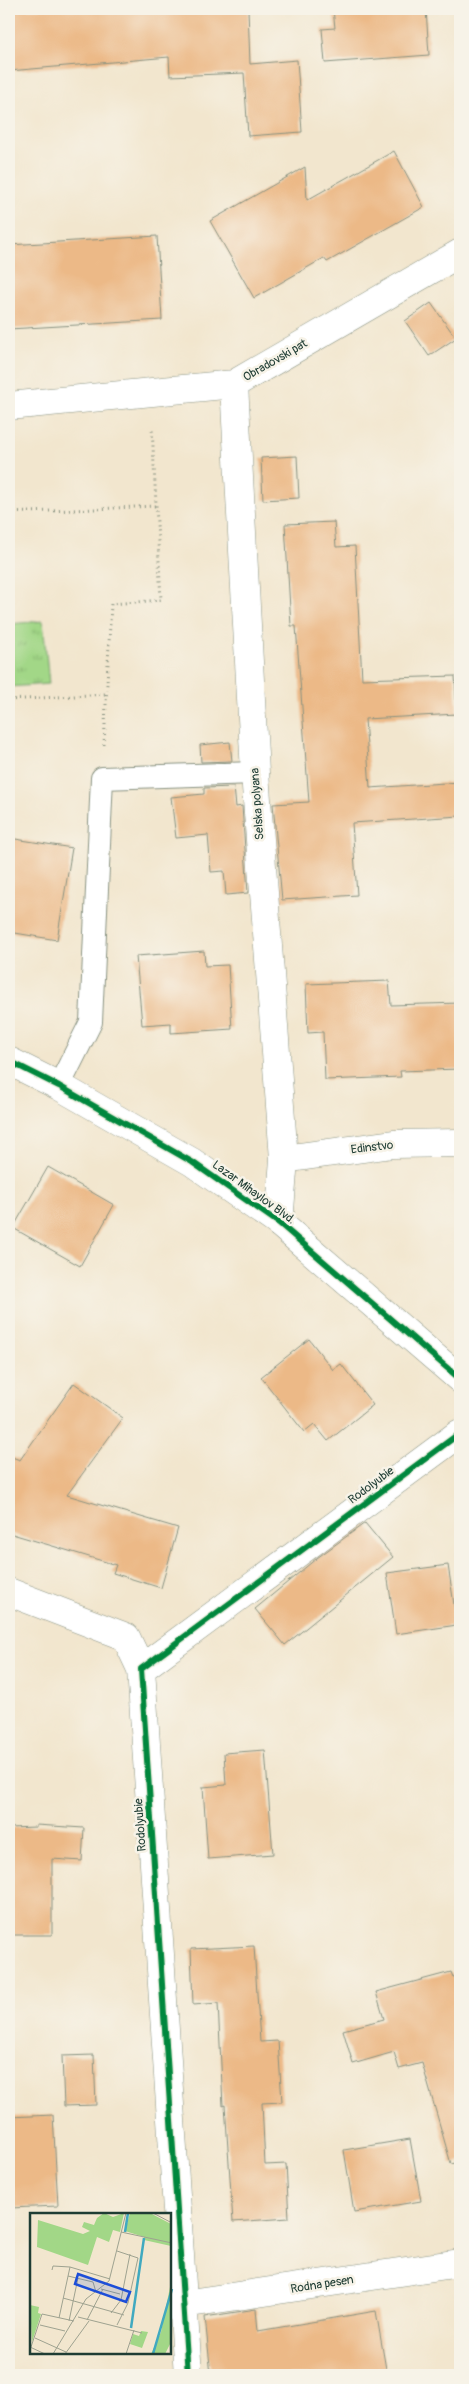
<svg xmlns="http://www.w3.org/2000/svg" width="469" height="2384" font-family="Pangolin,sans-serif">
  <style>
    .park { fill: url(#park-tufts); stroke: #608a5e }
    .building { fill: #ecb987 }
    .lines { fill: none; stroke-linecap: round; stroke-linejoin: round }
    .lane-casing { stroke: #889281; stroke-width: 24 }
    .street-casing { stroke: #889281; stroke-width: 29 }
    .secondary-casing { stroke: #889281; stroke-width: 29 }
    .path { stroke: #889281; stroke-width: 3; stroke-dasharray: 1 4; stroke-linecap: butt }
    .lane { stroke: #fff; stroke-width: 22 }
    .street { stroke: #fff; stroke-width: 28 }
    .secondary { stroke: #fff; stroke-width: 28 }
    .cycleway-casing { stroke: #f7f3e8; stroke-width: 9 }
    .cycleway { stroke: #00873e; stroke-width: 6 }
    .labels { text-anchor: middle; stroke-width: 5; stroke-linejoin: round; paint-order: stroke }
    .street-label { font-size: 12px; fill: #1f3d34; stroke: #f7f3e8 }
    .inset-river { fill: none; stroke: #40a9c0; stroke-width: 2.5 }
    .inset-road { fill: none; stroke: #9ea290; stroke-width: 1 }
    .view { fill: #1d4ed8; fill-opacity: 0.15; stroke: #1d4ed8; stroke-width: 2.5 }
    .inset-edge { fill: none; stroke: #1f3d34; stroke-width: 2.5 }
  </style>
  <defs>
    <pattern id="park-tufts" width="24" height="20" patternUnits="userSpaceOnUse" patternTransform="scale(1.25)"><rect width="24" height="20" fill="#a2d787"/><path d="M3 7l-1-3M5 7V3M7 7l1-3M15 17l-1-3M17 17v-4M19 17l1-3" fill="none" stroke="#8bb975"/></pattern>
  </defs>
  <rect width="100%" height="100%" fill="#f7f3e8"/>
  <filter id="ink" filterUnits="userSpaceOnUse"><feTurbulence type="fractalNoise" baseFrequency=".02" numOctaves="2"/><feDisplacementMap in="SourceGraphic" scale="10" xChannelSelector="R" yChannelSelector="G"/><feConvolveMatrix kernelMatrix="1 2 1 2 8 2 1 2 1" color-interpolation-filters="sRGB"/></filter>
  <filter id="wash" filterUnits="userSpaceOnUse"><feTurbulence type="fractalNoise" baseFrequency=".0096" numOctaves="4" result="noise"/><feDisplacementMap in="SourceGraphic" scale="20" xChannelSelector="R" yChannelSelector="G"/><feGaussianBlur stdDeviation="1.12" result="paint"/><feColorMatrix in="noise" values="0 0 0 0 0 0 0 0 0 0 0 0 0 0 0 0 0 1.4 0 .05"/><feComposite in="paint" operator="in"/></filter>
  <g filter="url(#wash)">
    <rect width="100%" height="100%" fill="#f2e6ce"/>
    <!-- park -->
    <path class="park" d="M 43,621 L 49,684 L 9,687 L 9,624 Z"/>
    <g id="blocks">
      <!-- building -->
      <path class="building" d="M 9,9 L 248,9 L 250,64 L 297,60 L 302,132 L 248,136 L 244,73 L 170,76 L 169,57 L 9,71 Z
        M 333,9 L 426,9 L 429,55 L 325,63 L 322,29 L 335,28 Z
        M 394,151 L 424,207 L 327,262 L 324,258 L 254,298 L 210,221 L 305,167 L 307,200 Z
        M 157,236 L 162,320 L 9,329 L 9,245 Z
        M 431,303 L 456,338 L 429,356 L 405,321 Z
        M 297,456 L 299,498 L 263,500 L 261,458 Z
        M 334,522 L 336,547 L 355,546 L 362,679 L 455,676 L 457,714 L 365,719 L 370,788 L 460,782 L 460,816 L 352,823 L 357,895 L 282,900 L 273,804 L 309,802 L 296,626 L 291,626 L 285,524 Z
        M 230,742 L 232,761 L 201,762 L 200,745 Z
        M 234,787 L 236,807 L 242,806 L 248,893 L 226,895 L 224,871 L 211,872 L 208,835 L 176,838 L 171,797 L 204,794 L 204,788 Z
        M 9,838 L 72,848 L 57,940 L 9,932 Z
        M 204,951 L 205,966 L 228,965 L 232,1029 L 171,1033 L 171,1023 L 142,1025 L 136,956 Z
        M 389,981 L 391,1005 L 460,1003 L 460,1069 L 400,1071 L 401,1077 L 325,1080 L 323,1032 L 308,1033 L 306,984 Z
        M 48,1167 L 114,1205 L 80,1266 L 13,1228 Z
        M 309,1339 L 333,1370 L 341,1364 L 373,1405 L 328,1441 L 314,1424 L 304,1432 L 261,1377 Z
        M 74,1383 L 123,1418 L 67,1495 L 178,1528 L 161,1588 L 113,1573 L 116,1565 L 9,1533 L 9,1456 L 20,1460 Z
        M 365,1523 L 393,1557 L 285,1645 L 255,1609 L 317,1558 Z
        M 448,1565 L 457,1625 L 396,1634 L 387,1573 Z
        M 265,1750 L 273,1854 L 208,1859 L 203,1787 L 226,1785 L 224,1753 Z
        M 36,1825 L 84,1828 L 82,1861 L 52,1859 L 52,1935 L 9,1935 L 9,1828 L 36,1827 Z
        M 254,1946 L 260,2042 L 278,2041 L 282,2102 L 262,2103 L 265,2165 L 286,2164 L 289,2218 L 233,2222 L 225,2105 L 223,2106 L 218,2003 L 193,2005 L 191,1949 Z
        M 451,1972 L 453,1977 L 460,1975 L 460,2162 L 451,2164 L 422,2063 L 399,2069 L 394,2052 L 353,2064 L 343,2030 L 384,2019 L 376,1992 Z
        M 94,2055 L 96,2105 L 64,2106 L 62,2056 Z
        M 53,2115 L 58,2206 L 9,2208 L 9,2117 Z
        M 410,2139 L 421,2201 L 354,2212 L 344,2150 Z
        M 256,2309 L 258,2331 L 376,2311 L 387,2375 L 211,2375 L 205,2317 Z"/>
    </g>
  </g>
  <g filter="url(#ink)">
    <use href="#blocks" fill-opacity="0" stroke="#889281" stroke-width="1"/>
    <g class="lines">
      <defs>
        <path id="lane" d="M 59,1086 L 91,1022 L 102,778 L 255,773"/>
        <path id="street" d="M 234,384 L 255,773 L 284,1159 L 279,1223
          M 9,406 L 234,384 L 460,253
          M 284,1159 L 393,1144 L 460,1143
          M 9,1592 L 126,1637 L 141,1669
          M 183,2304 L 460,2263
          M 188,2375 L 141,1669 L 460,1433"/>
        <path id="secondary" d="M 9,1061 L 59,1086 L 192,1162 L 279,1223 L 460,1379"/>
      </defs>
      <!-- lane casing -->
      <use href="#lane" class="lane-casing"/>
      <!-- street casing -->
      <use href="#street" class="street-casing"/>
      <!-- secondary casing -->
      <use href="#secondary" class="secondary-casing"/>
      <!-- path -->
      <path class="path" d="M 9,513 L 156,506
        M 9,700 L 105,694
        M 104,745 L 111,604 L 161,600 L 152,427"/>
      <!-- lane -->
      <use href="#lane" class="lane"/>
      <!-- street -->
      <use href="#street" class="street"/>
      <!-- secondary -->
      <use href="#secondary" class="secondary"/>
      <defs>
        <path id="cycleway" d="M 9,1061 L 59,1086 L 192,1162 L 279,1223 L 460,1379
          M 188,2375 L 141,1669 L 460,1433"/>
      </defs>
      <!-- cycleway casing -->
      <use href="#cycleway" class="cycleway-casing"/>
      <!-- cycleway -->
      <use href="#cycleway" class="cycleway"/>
    </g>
  </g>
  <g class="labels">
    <!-- street labels -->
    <g class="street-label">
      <text transform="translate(275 360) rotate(-30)" y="4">Obradovski pat</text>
      <text transform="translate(257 804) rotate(-94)" y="4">Selska polyana</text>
      <text transform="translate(372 1147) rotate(-7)" y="4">Edinstvo</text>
      <text transform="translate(254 1192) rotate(36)" y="4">Lazar Mihaylov Blvd.</text>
      <text transform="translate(371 1485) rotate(-37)" y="4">Rodolyubie</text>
      <text transform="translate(140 1825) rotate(-94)" y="4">Rodolyubie</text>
      <text transform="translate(322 2284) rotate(-9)" y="4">Rodna pesen</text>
    </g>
  </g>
  <!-- overview -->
  <g transform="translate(30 2213)">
    <rect width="141" height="141" fill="#f2e6ce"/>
    <path d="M 74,0 L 83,4 L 94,0 L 90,19 L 83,17 L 79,29 L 67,24 L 58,52 L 7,34 L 8,7 L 53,21 L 60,18 L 52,14 L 54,9 L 64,12 L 67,5 ZM 100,0 L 120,0 L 141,11 L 141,33 L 114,27 L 114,24 L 95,18 ZM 141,69 L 141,129 L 135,141 L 121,141 L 131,119 ZM 0,92 L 9,94 L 8,100 L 11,101 L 2,129 Z" fill="#a2d787"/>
    <path d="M 111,118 L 118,119 L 112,135 L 100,131 L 103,121 L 109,123 Z" fill="#a2d787"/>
    <path class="inset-river" d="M 95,19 L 98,0M 101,115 L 114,25M 123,141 L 142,76"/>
    <path class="inset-road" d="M 123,0 L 142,10M 91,19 L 142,30M 87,38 L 108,45 L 98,90M 22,57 L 23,53 L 40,54M 38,63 L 63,69 L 66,79M 71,76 L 90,81M 33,85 L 94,102M 81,100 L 91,87 L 100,41M 48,104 L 112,120M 29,105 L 40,54 L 80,66M 57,107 L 73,76M 39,108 L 48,65M 10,112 L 35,118M 87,112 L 98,90 L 91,87M 5,125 L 36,139M 0,134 L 15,141M 1,134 L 12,101 L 44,108M 23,141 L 56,86 L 79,68 L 96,0M 35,141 L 59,108M 96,141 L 104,117"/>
    <path class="view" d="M 48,61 L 100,79 L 96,89 L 45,71 Z"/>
    <rect width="141" height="141" class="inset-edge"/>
  </g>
  <!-- margin -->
  <rect width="469" height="2384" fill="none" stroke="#f7f3e8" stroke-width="30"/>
</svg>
